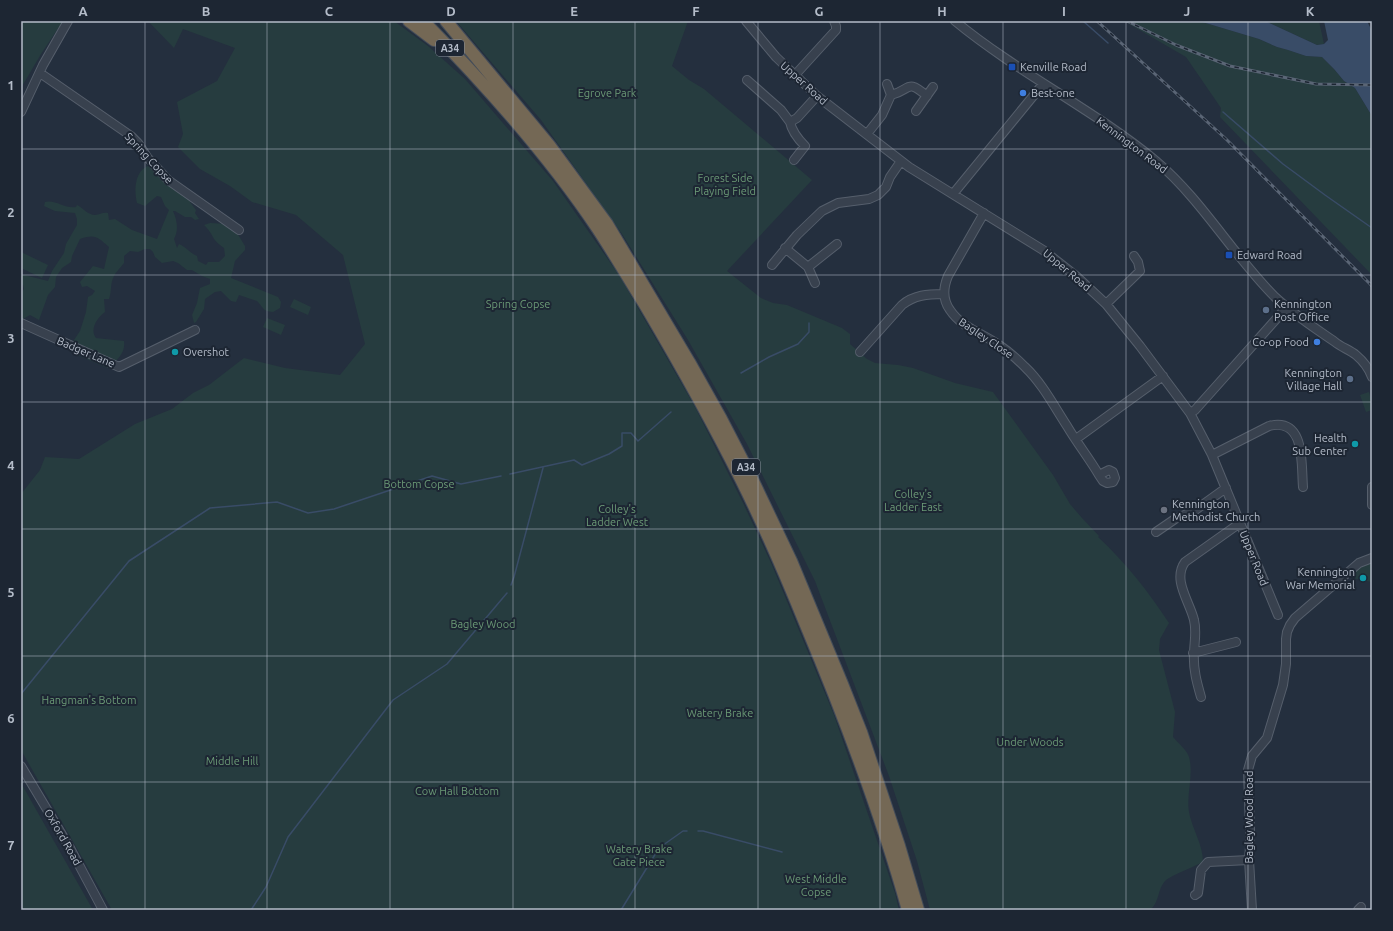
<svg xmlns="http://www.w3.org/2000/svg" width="1393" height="931" font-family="Ubuntu,sans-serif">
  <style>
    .green { fill: #263c3f }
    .water { fill: #394c67 }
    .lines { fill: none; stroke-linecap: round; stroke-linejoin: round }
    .stream { stroke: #394c67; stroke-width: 1.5 }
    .minor-casing { stroke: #565f6c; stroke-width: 10 }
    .highway-casing { stroke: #434c59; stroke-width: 14 }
    .minor { stroke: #38414e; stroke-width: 8 }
    .highway { stroke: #746855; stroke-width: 12 }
    .rail-casing { stroke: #5a6575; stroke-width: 3 }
    .rail { stroke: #1d2633; stroke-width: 1.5; stroke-dasharray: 4.5; stroke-linecap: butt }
    .grid { fill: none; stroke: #b4bcc9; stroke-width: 1; stroke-opacity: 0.55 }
    .transit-dot { fill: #1a4fb4; stroke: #1d2633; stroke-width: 1.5 }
    .shop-dot { fill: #3f7fe0; stroke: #1d2633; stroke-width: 1.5 }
    .service-dot { fill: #5c6f8a; stroke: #1d2633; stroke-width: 1.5 }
    .culture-dot { fill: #0f9aa8; stroke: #1d2633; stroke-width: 1.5 }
    .worship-dot { fill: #6b7280; stroke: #1d2633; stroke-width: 1.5 }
    .labels { text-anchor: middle; stroke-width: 4; stroke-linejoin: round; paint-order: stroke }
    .shield { fill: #1d2633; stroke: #878f9c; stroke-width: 1 }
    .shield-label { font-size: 10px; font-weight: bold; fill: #b4bcc9 }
    .poi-label { font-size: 11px; fill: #b4bcc9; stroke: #1d2633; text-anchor: start }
    .street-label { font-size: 11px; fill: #b4bcc9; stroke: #1d2633 }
    .park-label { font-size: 11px; fill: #6b9a76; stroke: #1d2633 }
    .neatline { fill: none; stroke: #b4bcc9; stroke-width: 1.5 }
    .grid-label { font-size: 13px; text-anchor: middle; font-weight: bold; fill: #b4bcc9 }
  </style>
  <rect width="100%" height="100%" fill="#242f3e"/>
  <!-- green -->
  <path class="green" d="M 21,21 L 63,21 L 41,54 L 21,88 Z
    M 148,21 L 394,21 L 428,46 L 465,79 L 553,181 L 619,275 L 695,407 L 744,505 L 772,565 L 834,715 L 895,893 L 899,910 L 112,910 L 21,750 L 21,494 L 40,470 L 45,457 L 79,459 L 135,424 L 172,409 L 193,393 L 209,385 L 244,358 L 285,368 L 340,375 L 365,344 L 343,255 L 296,215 L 252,202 L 230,186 L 200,169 L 178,147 L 183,134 L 177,102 L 217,81 L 235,48 L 183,29 L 174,48 Z
    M 456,21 L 688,21 L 672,66 L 689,80 L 704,89 L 812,180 L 727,271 L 761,298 L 773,303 L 787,305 L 842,328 L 850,334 L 850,344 L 867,359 L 875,363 L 898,365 L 913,368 L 955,383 L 993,392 L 1053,475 L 1070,504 L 1082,518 L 1099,536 L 1098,537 C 1126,563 1148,591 1169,623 L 1160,639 L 1159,650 L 1175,712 L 1173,737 C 1178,743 1187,750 1189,757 C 1194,775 1186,794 1189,812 C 1192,829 1203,844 1203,862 C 1195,866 1171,876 1166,880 C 1157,889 1160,902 1150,910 L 930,910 L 917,861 L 889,776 L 815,581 L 747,444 L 688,340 L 622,234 L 541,120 Z
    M 1124,21 L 1199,21 L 1259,39 L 1277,47 L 1288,50 L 1306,56 L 1322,57 L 1334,69 L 1344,81 L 1355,88 L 1372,116 L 1372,275 L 1220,117 L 1221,108 L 1186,57 Z
    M 1265,21 L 1319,21 L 1324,44 L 1317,45 Z
    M 150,165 L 190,199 L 190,202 L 196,210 L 195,213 L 199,219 L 195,220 L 191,217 L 185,217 L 175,211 L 173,211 C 177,220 179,230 174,239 L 177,248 L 179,244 C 186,247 190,253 197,256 L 198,261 L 206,265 L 208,262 L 219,262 L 225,256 L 224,248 C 221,246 217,243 214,239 C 211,233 209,230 204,225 L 210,223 L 227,224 L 237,233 L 245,246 L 245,250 L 235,261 L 231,278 L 278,297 L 281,302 L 280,308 L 273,312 C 262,311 264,308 257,301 L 239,295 L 236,302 L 231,301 L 221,291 L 215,292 L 205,299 L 204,309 L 196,322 L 194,323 L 192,315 L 197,303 L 200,288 L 210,284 L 210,279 L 202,276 L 192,270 L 187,270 L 178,263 L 173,261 L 162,263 L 155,257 L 153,252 L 150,249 L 145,249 L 138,252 L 130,251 L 124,256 L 124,263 C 121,267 116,272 114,276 C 110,283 112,291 109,299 L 104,299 L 105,312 C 98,317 89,329 96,338 L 124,341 C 126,353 116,362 107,368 L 73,353 L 72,343 L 80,331 L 86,312 L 88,297 L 92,295 L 95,291 L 87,286 L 82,287 L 80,282 L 93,266 L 104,269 L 109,247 C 97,237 96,234 80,239 L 72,256 L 71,262 L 62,268 L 56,277 L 55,287 L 48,295 L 39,320 L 30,315 L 21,320 L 21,293 L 24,289 L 23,285 L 21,283 L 21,275 L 24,275 L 48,281 L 52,271 L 64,253 L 66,244 L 77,225 L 77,219 L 75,213 L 55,211 L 44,206 L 45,202 C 55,199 65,209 76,207 L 77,205 C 83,208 88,215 95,215 C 100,215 102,212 108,213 L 109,220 L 115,219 L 132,230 L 157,239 L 169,210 L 165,206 L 161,197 L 157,196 L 145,206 L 137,203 C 134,191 134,170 150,165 Z
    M 21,252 L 48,265 L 42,278 L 21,268 Z
    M 294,299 L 311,307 L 308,315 L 290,307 Z
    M 267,318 L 285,325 L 281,335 L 263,327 Z
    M 1369,392 L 1372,402 L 1372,410 L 1366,412 L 1360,395 Z
    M 1368,563 L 1372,565 L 1372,582 L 1347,577 L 1360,565 Z
    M 21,783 L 93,910 L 21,910 Z"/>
  <!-- water -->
  <path class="water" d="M 1199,21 L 1265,21 L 1317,45 L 1324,44 L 1328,40 L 1324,21 L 1367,21 L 1372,31 L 1372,116 L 1355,88 L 1344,81 L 1334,69 L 1322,57 L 1306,56 L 1288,50 L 1277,47 L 1259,39 Z"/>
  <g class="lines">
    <!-- stream -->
    <path class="stream" d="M 1083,21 L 1108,43
      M 1223,112 L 1283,164 L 1325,195 L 1372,228
      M 741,373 L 769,357 L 798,344 L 809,332 L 809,323
      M 510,474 L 574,460 L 582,465 L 609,454 L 622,446 L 622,433 L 631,433 L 638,441 L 671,412
      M 511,585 L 514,577 L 543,468
      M 21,694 L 129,561 L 210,508 L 277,502 L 308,513 L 334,509 L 432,476 L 461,484 L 501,476
      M 698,831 L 703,831 L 782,852
      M 251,910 L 266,887 L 288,837 L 393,700 L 447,664 L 507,593
      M 621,910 L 659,848 L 683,831 L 687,831"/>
    <defs>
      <path id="minor" d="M 746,21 L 776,57 L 817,96 L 909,167 L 1043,250 L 1076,276 L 1106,304 L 1140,346 L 1190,413 L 1212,455 L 1278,615
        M 955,21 C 1018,73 1093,109 1156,161 C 1202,200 1232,254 1275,297 C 1293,314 1315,328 1335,342 C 1341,347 1350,350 1356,355 C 1362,360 1369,369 1372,377
        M 40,73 L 131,136 L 138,143 L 147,157 L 168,180 L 239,230
        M 795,75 L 836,30 L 836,26 L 834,21
        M 747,80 L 781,110 L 790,122
        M 887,84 L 891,95
        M 916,111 L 933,87
        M 21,112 L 43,65 L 68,21
        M 867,134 L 882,115 L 891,95 C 911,90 906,78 927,96
        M 794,160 L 805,146 C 798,139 792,132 790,122 L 797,118 L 817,96
        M 953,194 L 1043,84
        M 984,213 L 948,276 C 943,288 942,299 950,310 C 962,328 982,333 999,345 C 1008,351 1017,359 1025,367 C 1042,383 1054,406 1067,426 C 1077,443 1089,458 1099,475
        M 785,248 L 808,267 L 815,283
        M 772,265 L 797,235 L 822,211 L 838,203 L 869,199 L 878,195 L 886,187 L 890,177 L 901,161
        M 808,267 L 837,244
        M 1106,304 L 1140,271 L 1138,262 L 1134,256
        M 21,323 L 119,367 L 195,330
        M 860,352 L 902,305 C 914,295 928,294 943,294
        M 1190,413 L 1195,410 L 1287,307
        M 1076,439 L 1163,376
        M 1212,455 L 1269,426 C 1306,417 1301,464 1303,487
        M 1109,470 L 1113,472 L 1115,478 L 1113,482 L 1107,483 L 1103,481 L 1099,475 Z
        M 1372,487 L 1372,505
        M 1156,532 L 1175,519 L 1194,511 L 1226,488
        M 1193,653 L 1236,642
        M 1201,697 C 1197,683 1193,669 1194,654 C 1194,643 1197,632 1194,620 C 1190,602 1172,580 1185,562 L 1240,523
        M 21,766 L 70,848 L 103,910
        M 1195,895 L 1198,893 L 1201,870 L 1208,862 L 1249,860
        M 1252,910 L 1249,860 L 1250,847 L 1250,830 L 1248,770 L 1252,756 L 1267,738 L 1283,685 L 1286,664 L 1286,639 L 1287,632 L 1290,625 L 1295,618 L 1359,563 L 1372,558
        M 1358,910 L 1361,907"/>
      <path id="highway" d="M 409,21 L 434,40
        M 423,21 C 487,86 548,154 598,229 C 615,255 631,282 647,308 C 680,364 712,421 741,479 C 765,527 786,576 806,625 C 845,718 881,813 908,910
        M 446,21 L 549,145 L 607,224 L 689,362 L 721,419 L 751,477 L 791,561 L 842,684 L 861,732 L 899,846 L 918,910"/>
    </defs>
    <!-- minor casing -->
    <use href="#minor" class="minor-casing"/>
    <!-- highway casing -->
    <use href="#highway" class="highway-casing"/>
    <!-- minor -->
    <use href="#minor" class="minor"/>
    <!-- highway -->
    <use href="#highway" class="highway"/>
    <defs>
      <path id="rail" d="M 1097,21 L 1226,139 L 1372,286
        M 1127,21 L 1176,45 L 1230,66 L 1316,84 L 1372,85"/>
    </defs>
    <!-- rail casing -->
    <use href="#rail" class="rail-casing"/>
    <!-- rail -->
    <use href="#rail" class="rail"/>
  </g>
  <!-- grid -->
  <path class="grid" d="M 145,21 L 145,910M 267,21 L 267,910M 390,21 L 390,910M 513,21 L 513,910M 635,21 L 635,910M 758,21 L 758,910M 880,21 L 880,910M 1003,21 L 1003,910M 1126,21 L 1126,910M 1248,21 L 1248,910M 21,149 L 1372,149M 21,275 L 1372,275M 21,402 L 1372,402M 21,529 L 1372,529M 21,656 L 1372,656M 21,782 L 1372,782"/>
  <!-- markers -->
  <g class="transit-dot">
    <rect x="1008" y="63" width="8" height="8" rx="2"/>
    <rect x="1225" y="251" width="8" height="8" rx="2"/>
  </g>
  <g class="shop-dot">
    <circle cx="1023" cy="93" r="4"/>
    <circle cx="1317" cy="342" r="4"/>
  </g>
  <g class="service-dot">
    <circle cx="1266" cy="310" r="4"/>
    <circle cx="1350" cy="379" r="4"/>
  </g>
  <g class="culture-dot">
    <circle cx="175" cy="352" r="4"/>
    <circle cx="1355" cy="444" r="4"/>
    <circle cx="1363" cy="578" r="4"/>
  </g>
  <circle class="worship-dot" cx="1164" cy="510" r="4"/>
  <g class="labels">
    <!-- shield labels -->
    <g class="shield">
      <rect x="436" y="40" width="28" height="16" rx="3"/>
      <rect x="732" y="459" width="28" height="16" rx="3"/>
    </g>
    <g class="shield-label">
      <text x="450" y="52">A34</text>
      <text x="746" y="471">A34</text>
    </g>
    <!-- poi labels -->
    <g class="poi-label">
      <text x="1020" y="71">Kenville Road</text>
      <text x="1031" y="97">Best-one</text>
      <text x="1237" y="259">Edward Road</text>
      <text x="1274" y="308">Kennington<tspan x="1274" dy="13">Post Office</tspan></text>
      <text x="1309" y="346" text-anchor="end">Co-op Food</text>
      <text x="183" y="356">Overshot</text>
      <text x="1342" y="377" text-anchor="end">Kennington<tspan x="1342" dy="13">Village Hall</tspan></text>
      <text x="1347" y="442" text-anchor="end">Health<tspan x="1347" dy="13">Sub Center</tspan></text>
      <text x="1172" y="508">Kennington<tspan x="1172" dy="13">Methodist Church</tspan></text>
      <text x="1355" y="576" text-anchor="end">Kennington<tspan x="1355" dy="13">War Memorial</tspan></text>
    </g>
    <!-- street labels -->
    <g class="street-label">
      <text transform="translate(804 83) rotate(42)" y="4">Upper Road</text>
      <text transform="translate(1132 145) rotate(37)" y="4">Kennington Road</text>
      <text transform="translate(149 158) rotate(47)" y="4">Spring Copse</text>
      <text transform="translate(1067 270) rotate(40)" y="4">Upper Road</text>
      <text transform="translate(986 338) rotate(34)" y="4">Bagley Close</text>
      <text transform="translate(86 352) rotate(23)" y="4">Badger Lane</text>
      <text transform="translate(1254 558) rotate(68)" y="4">Upper Road</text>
      <text transform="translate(1249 817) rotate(-90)" y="4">Bagley Wood Road</text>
      <text transform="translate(63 837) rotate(60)" y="4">Oxford Road</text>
    </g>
    <!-- park labels -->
    <g class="park-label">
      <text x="607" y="97">Egrove Park</text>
      <text x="725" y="182">Forest Side<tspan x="725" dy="13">Playing Field</tspan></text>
      <text x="518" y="308">Spring Copse</text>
      <text x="419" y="488">Bottom Copse</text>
      <text x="913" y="498">Colley's<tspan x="913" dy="13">Ladder East</tspan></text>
      <text x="617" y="513">Colley's<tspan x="617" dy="13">Ladder West</tspan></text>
      <text x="483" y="628">Bagley Wood</text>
      <text x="89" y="704">Hangman's Bottom</text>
      <text x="720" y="717">Watery Brake</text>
      <text x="1030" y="746">Under Woods</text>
      <text x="232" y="765">Middle Hill</text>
      <text x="457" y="795">Cow Hall Bottom</text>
      <text x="639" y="853">Watery Brake<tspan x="639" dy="13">Gate Piece</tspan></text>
      <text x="816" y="883">West Middle<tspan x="816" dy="13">Copse</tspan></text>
    </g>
  </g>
  <!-- border -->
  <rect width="1393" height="931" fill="none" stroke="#1d2633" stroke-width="44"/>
  <rect x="22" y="22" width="1349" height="887" class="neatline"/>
  <g class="grid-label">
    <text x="83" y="16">A</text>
    <text x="206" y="16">B</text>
    <text x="329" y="16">C</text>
    <text x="451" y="16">D</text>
    <text x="574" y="16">E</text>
    <text x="696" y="16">F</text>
    <text x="819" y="16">G</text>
    <text x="942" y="16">H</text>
    <text x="1064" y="16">I</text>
    <text x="1187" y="16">J</text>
    <text x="1310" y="16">K</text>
    <text x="11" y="90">1</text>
    <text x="11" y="217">2</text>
    <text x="11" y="343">3</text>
    <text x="11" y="470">4</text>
    <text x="11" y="597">5</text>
    <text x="11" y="723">6</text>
    <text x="11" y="850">7</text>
  </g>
</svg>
